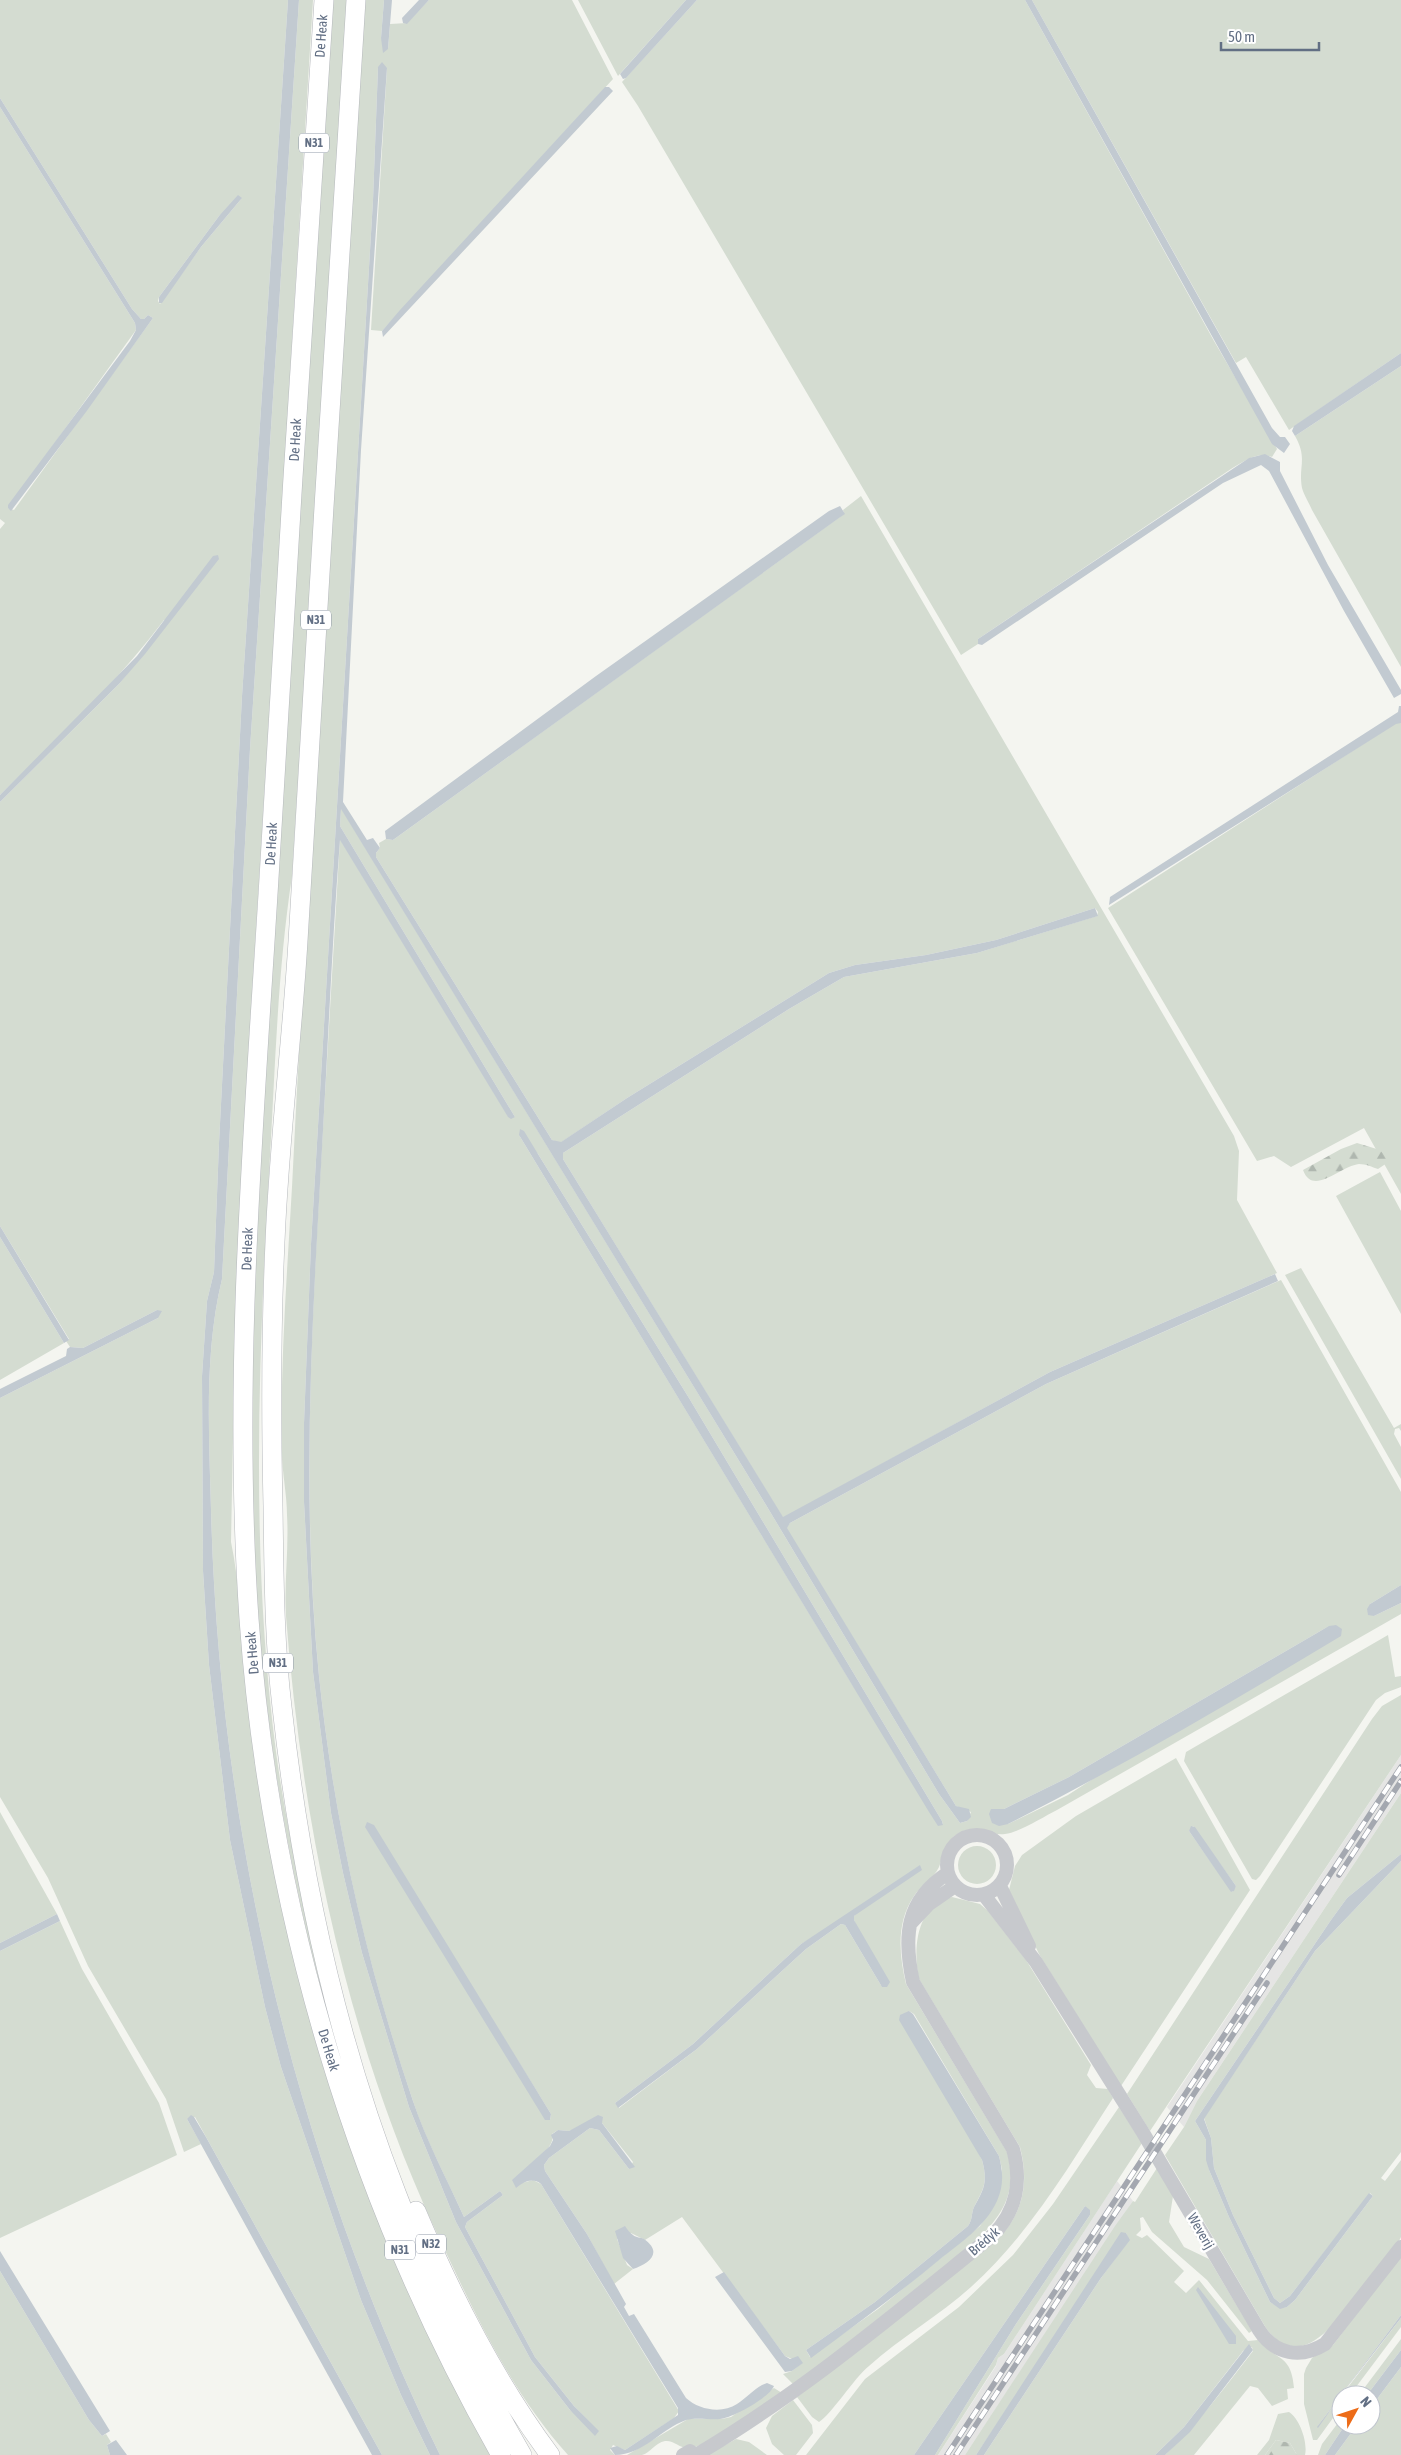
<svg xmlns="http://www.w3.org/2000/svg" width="1401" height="2455" font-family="'Asap Condensed',sans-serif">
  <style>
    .built { fill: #e5e5e4 }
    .grass { fill: #d4dcd1; fill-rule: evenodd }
    .forest { fill: url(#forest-firs) }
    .water { fill: #c2cad1 }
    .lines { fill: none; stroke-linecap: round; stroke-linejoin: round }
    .trunk-casing { stroke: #b6b9bd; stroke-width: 20 }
    .tertiary { stroke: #c7c9cd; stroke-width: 14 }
    .trunk { stroke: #fff; stroke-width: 19 }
    .rail-casing { stroke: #a4a8b0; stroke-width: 5.5 }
    .rail { stroke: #fff; stroke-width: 4; stroke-dasharray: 11; stroke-linecap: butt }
    .labels { text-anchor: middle; stroke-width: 5; stroke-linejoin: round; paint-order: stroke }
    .shield { fill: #fff; stroke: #919aa9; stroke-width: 1 }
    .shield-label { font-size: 12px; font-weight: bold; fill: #626f84 }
    .street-label { font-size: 14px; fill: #626f84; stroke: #fff }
  </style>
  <defs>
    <pattern id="forest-firs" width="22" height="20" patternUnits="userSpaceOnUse" patternTransform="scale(1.25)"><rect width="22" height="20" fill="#d4dcd1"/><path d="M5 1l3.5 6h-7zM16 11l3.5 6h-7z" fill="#afb7af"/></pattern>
  </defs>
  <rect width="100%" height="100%" fill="#f4f5f0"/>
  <!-- built -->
  <path class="built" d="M 1401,1755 L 1401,1793 L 1197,2101 L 1184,2127 L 1167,2107 Z
    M 1117,2181 L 1133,2201 L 965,2455 L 938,2455 L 996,2366 L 998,2358 L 1004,2354 Z"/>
  <!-- grass -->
  <path class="grass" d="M 0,0 L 288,0 L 242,696 L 219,1143 L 214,1272 L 207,1301 L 202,1376 L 203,1571 L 209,1665 L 230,1840 L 265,2007 L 281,2067 L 361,2300 L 401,2395 L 430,2455 L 382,2455 L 195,2117 L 187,2119 L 201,2144 L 184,2152 L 166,2099 L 88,1966 L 48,1878 L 0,1797 L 0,1398 L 158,1318 L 157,1310 L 83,1348 L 70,1347 L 66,1341 L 69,1339 L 0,1226 L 0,802 L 119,684 L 170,621 L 164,620 C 116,684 57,739 0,795 L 0,529 L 5,523 L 0,519 L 0,107 L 135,323 L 136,330 L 8,508 L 14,510 L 153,318 L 148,315 L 144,319 L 141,319 L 132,309 L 0,98 ZM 242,198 L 201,247 L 160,304 L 158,301 L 159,297 L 219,216 Z
    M 299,0 L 313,0 L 247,1076 L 235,1335 L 231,1542 C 239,1580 240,1618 243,1657 C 247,1711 255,1766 264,1819 C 304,2043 381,2255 490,2455 L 440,2455 C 297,2160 219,1836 211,1509 C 209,1434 204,1353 222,1279 L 250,749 Z
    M 332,0 L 347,0 L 292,876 C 277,975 275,1075 269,1174 C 258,1367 251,1560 276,1752 C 291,1863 321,1971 347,2080 C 293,1906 261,1725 254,1543 C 245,1319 264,1094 278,871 C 296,581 314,290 332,0 Z
    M 365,0 L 384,0 L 381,38 L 388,49 L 390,24 L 407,23 L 429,0 L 572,0 L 613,79 L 382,331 L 371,330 L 387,68 L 378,67 L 373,200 L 311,1244 L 304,1423 L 304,1502 L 313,1672 L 331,1813 L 343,1873 L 362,1953 L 409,2107 L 456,2222 L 531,2360 L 570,2410 L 598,2431 L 574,2406 L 535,2357 L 465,2227 L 467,2222 L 503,2195 L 500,2191 L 464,2217 C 447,2179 426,2141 413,2101 C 366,1964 334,1820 319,1676 C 303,1517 310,1357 319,1197 C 326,1078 333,958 340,839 L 508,1116 L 515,1117 L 340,826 L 341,808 L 766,1505 L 939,1794 L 960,1823 L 967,1821 L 971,1812 L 956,1806 L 786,1528 L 790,1523 L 1046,1384 L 1281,1280 L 1401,1492 L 1401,1585 L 1370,1604 L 1374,1616 L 1401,1603 L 1401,1614 L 1057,1810 C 1043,1817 1020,1832 1005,1834 C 991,1836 979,1826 964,1831 C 946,1837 945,1852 939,1867 C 934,1878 921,1885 914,1896 C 896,1922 899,1955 906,1984 L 1007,2152 C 1018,2193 1003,2215 974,2243 L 809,2374 L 793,2384 L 783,2374 L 792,2371 L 802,2363 L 785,2356 L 682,2217 L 645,2240 L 631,2233 L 617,2239 L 627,2265 L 633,2269 L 614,2284 L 587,2234 L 545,2171 L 544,2165 L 549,2158 L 590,2128 L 599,2130 L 629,2169 L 633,2162 L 602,2123 L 602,2120 L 569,2131 L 558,2130 L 552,2134 C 555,2146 542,2153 535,2161 C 529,2168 526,2176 522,2183 L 533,2180 L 541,2184 L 679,2411 L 674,2418 L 625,2450 L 613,2445 L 610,2450 L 615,2455 L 568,2455 C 508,2388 472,2308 434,2227 C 346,2036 302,1825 286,1616 C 284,1582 289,1549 287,1515 C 287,1494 282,1473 282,1452 C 280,1364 287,1275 292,1187 C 298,1065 305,942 313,820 C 330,547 347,273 365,0 ZM 519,1135 L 538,1154 L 689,1398 L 942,1821 L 943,1825 L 850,1681 ZM 1329,1626 L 1068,1795 L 1008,1824 L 991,1809 L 1004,1809 L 1069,1777 ZM 858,1912 L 854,1916 L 854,1920 L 882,1987 L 845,1925 L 841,1924 L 806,1949 L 697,2049 L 619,2108 L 615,2103 L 693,2044 L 801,1944 ZM 469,1982 L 551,2114 L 550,2120 ZM 909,2011 L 914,2014 L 999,2156 L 1002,2169 L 996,2202 L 980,2226 L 878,2309 L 810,2357 L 806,2350 L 875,2302 L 968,2226 C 973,2219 971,2214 974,2207 C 984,2188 988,2182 982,2160 Z
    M 578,0 L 686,0 L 618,76 Z
    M 697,0 L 1025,0 L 1214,341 L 1277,449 L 1272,457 C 1257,451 1243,462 1231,469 L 978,639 L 978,644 L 961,655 L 638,106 L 622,82 Z
    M 1032,0 L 1401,0 L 1401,353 L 1289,430 L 1246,357 L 1236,363 Z
    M 1401,366 L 1401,667 L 1312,510 C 1309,503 1304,495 1302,488 C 1298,466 1308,459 1295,436 Z
    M 861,496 L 1234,1136 L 1239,1151 L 1237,1200 L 1277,1273 L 1050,1372 L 783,1518 L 563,1159 L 563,1153 L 789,1009 L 844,977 L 977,953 L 1097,916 L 1098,912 L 1095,908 L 996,940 L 926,955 L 855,965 L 829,973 L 627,1098 L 560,1143 L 552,1140 L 376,857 L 376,853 L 380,848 L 379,843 L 386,839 L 393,840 L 844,514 L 843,510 Z
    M 1396,723 L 1401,723 L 1401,1194 L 1364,1128 L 1291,1167 L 1274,1156 L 1257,1161 L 1108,908 Z
    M 1380,1172 L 1401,1211 L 1401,1314 L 1336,1196 Z
    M 0,1237 L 64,1343 L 0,1380 Z
    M 1301,1268 L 1394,1428 L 1401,1424 L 1401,1431 L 1399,1428 L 1395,1429 L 1394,1434 L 1401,1447 L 1401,1479 L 1285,1275 Z
    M 1388,1635 L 1395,1677 L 1401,1676 L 1401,1687 L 1385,1693 L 1376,1700 L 1260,1876 L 1256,1880 L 1252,1879 L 1184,1761 L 1186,1752 Z
    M 1401,1695 L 1401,1755 L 1150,2131 L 1127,2094 L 1372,1719 L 1382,1706 Z
    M 1176,1758 L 1250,1890 L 1121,2086 L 1039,1954 L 1009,1890 L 1015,1866 L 1022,1855 L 1076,1816 ZM 1193,1826 L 1236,1886 L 1232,1892 L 1189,1831 Z
    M 1401,1793 L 1401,1854 L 1347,1898 L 1331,1920 L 1195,2121 L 1206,2140 L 1209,2170 L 1229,2217 L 1270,2302 L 1280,2308 L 1287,2307 L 1295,2300 L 1373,2196 L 1370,2193 L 1290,2296 L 1280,2303 L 1274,2298 L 1233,2215 L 1214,2168 L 1211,2138 L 1204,2118 L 1315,1951 L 1401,1861 L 1401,2152 L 1381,2178 L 1385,2181 L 1401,2160 C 1401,2173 1401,2228 1401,2237 C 1396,2248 1376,2269 1368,2279 C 1346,2308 1304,2381 1266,2328 L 1165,2155 L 1184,2127 L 1197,2101 Z
    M 0,1812 L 57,1914 L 0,1943 Z
    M958 1865a19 19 0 1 1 38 0a19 19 0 1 1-38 0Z
    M 952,1897 L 980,1904 L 988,1911 L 1026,1960 L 1091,2065 L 1087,2075 L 1096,2088 L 1108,2089 L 1113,2098 C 1071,2163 1030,2234 971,2287 C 939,2316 901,2337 869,2366 C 854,2378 831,2415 819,2422 L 812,2417 L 797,2397 L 998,2239 C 1024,2212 1029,2182 1020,2147 L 919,1979 C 913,1951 915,1905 952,1897 Z
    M 60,1921 L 82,1969 L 159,2103 L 177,2155 L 0,2238 L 0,1951 Z
    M 1119,2107 L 1142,2143 L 1004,2354 L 998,2358 L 996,2365 L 938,2455 L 935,2455 L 1016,2324 L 1090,2215 L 1085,2206 L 914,2455 L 806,2455 L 865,2379 L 959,2307 L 1013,2255 L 1053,2204 Z
    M 1157,2168 L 1173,2196 L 1169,2222 L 1184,2247 L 1209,2259 L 1252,2331 L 1249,2333 L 1207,2280 L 1152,2232 L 1143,2217 L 1140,2218 L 1141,2230 L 1136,2235 L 1142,2238 L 1147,2235 L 1184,2271 L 1174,2282 L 1186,2293 L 1199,2280 L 1248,2341 L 1258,2340 C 1278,2362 1291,2354 1294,2388 L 1287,2389 L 1288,2399 L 1272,2406 L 1258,2388 L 1250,2386 L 1194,2455 L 1165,2455 C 1199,2423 1225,2387 1253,2351 L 1252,2347 L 1243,2351 L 1184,2427 L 1155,2455 L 984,2455 L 1101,2278 L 1129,2240 L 1126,2233 L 976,2455 L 965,2455 L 1115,2226 L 1133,2201 L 1135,2202 Z
    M 1401,2256 L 1401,2315 L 1317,2427 L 1341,2397 L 1341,2407 L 1317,2440 L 1313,2440 L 1304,2404 L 1304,2374 L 1306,2368 L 1312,2358 L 1333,2345 Z
    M 0,2271 L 89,2420 L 102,2436 L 106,2434 L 111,2442 L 107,2445 L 110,2455 L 0,2455 Z
    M 1401,2318 L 1401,2327 L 1350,2395 L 1342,2395 Z
    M 1401,2339 L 1401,2350 L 1367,2395 L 1359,2395 Z
    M 1401,2367 L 1401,2455 L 1335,2455 L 1357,2425 L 1371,2425 L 1371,2407 Z
    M 774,2388 L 782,2393 C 764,2405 709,2446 690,2448 C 680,2449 674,2440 665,2441 C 655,2443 650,2453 642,2455 C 637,2455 631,2455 627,2455 L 688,2419 L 722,2419 L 731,2417 Z
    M 793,2400 L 812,2425 L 813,2433 L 796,2455 L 784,2455 L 772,2444 L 766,2428 L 772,2416 Z
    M 1289,2412 C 1300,2419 1308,2443 1305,2455 L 1297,2455 L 1290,2443 L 1276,2440 L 1265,2455 L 1257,2455 L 1269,2440 L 1278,2414 Z
    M 1341,2419 L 1341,2425 L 1345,2425 L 1325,2455 L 1318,2455 L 1322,2444 Z
    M 736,2439 L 749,2442 L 767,2455 L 707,2455 Z"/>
  <!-- forest -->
  <path class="forest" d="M 1357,1143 L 1380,1150 L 1390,1161 L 1378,1169 C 1372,1167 1366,1164 1359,1164 C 1340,1166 1313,1197 1303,1170 L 1341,1149 Z
    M 1276,2440 L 1290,2443 L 1297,2455 L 1265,2455 Z"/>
  <!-- water -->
  <path class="water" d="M 288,0 L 299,0 L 250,749 L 222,1279 C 204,1353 209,1434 211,1509 C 219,1836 297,2160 440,2455 L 430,2455 L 401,2395 L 361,2300 L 281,2067 L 265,2007 L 230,1840 L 209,1665 L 203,1571 L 202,1376 L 207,1301 L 214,1272 L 219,1143 L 242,696 Z
    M 384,0 L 392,0 L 388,49 L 383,53 L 381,38 Z
    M 419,0 L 429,0 L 407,24 L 403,23 L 402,18 Z
    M 686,0 L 697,0 L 626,78 L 623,79 L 620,74 Z
    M 1025,0 L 1032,0 L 1272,428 L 1280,437 L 1285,437 L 1290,444 L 1284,453 L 1272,444 Z
    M 382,62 L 387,68 L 361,450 L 343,802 L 367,840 L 373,838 L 380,848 L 376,853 L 376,857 L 552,1140 L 561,1142 L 627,1098 L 829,973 L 855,965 L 926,955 L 996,940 L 1095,908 L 1098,916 L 977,953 L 844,977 L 789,1009 L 563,1153 L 563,1159 L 783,1517 L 1050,1372 L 1275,1274 L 1278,1281 L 1046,1384 L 790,1523 L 787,1528 L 956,1806 L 969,1809 L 971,1817 L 967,1821 L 960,1823 L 939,1794 L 766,1505 L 341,809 L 340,826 L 515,1117 L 511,1119 L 508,1117 L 340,840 C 332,942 328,1046 322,1149 C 312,1324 301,1500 319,1676 C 334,1820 366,1963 413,2101 C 426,2140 447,2179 464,2217 L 500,2191 L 503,2195 L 467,2222 L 465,2227 L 535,2357 L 574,2406 L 599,2431 L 595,2436 L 570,2410 L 531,2360 L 456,2222 L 409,2107 L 362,1953 L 343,1873 L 331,1813 L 313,1672 L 304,1502 L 304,1423 L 311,1244 L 373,200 L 378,67 Z
    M 605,87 L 609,87 L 613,91 L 383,337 L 382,331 L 400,310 Z
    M 0,98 L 132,309 L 141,319 L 144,319 L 148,315 L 153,318 L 86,412 L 11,511 L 8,508 L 8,505 L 130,341 L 136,330 L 135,323 L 0,107 Z
    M 238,195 L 242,198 L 201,247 L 162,303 L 159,303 L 159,297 L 219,216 Z
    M 1401,353 L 1401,366 L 1295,436 L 1292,431 L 1294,426 Z
    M 1265,454 L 1280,462 L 1280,471 L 1328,565 L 1401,690 L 1401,694 L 1394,698 L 1344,611 L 1269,471 L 1261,465 L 1223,483 L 982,645 L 978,644 L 978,639 L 1249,458 Z
    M 840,506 L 845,514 L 839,518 L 393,840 L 386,839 L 385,831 L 596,676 L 829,511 Z
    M 218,555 L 219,559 L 145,654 L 119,684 L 0,802 L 0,795 L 137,656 L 213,556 Z
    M 1399,706 L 1401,706 L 1401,723 L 1396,724 L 1109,905 L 1110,897 L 1398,712 Z
    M 520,1129 L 524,1131 L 538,1154 L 689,1398 L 942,1821 L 943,1825 L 938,1826 L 929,1812 L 519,1135 Z
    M 0,1226 L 69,1340 L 64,1343 L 0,1237 Z
    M 157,1310 L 162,1311 L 158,1318 L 0,1398 L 0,1389 L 66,1356 L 67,1349 L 70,1347 L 83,1348 Z
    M 1401,1585 L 1401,1603 L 1374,1616 L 1368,1615 L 1367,1609 L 1370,1604 Z
    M 1336,1625 L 1342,1629 L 1341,1636 C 1232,1702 1122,1766 1008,1824 L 999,1826 L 992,1823 L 989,1814 L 991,1809 L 1004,1809 L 1069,1777 L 1329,1626 Z
    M 367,1822 L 374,1825 L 551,2114 L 550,2120 L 545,2120 L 365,1827 Z
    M 1191,1826 L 1195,1827 L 1236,1886 L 1234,1891 L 1231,1892 L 1189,1831 Z
    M 1401,1854 L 1401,1861 L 1315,1951 L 1204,2119 L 1211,2138 L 1214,2168 L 1233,2215 L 1274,2298 L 1280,2303 L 1290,2296 L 1369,2193 L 1373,2196 L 1295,2300 L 1287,2307 L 1280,2309 L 1270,2302 L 1229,2217 L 1209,2170 L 1206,2160 L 1206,2140 L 1195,2121 L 1331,1920 L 1347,1898 Z
    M 920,1865 L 922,1870 L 854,1916 L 854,1920 L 890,1982 L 887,1987 L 882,1987 L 845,1925 L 841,1924 L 806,1949 L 697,2049 L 618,2108 L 615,2103 L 693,2044 L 801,1944 Z
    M 57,1914 L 60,1921 L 0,1951 L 0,1943 Z
    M 909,2011 L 913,2014 L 999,2156 C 1003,2172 1004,2185 997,2201 C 985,2227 960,2243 939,2260 C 897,2295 854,2326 811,2358 L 806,2350 L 875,2302 L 968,2226 C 973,2219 971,2214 974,2207 C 984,2189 988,2182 982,2160 L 899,2020 L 900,2015 Z
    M 191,2115 L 194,2117 L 206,2137 L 382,2455 L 372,2455 L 187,2119 Z
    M 598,2115 L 603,2117 L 602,2123 L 635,2167 L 629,2169 L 599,2130 L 590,2128 L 549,2158 L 544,2165 L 545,2171 L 587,2234 L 626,2304 L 624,2307 L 629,2316 L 634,2314 L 686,2398 C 699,2410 722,2414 737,2404 C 746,2398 753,2390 762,2385 L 767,2383 L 774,2386 C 770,2397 733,2418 720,2419 C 710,2420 696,2417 686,2420 C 661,2429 643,2455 615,2455 L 610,2448 L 617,2446 L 625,2450 L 678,2415 L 678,2408 L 541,2184 C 532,2177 524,2182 516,2188 L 512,2180 L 550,2146 L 553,2140 L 551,2135 L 558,2130 L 569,2131 Z
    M 1085,2206 L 1090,2210 L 1090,2215 L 1016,2324 L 935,2455 L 914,2455 Z
    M 625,2226 C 627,2229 630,2233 633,2235 C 636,2238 641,2237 644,2239 C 664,2253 648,2264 633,2269 L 623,2258 L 615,2231 Z
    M 1121,2232 L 1126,2233 L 1130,2240 L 1101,2278 L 984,2455 L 976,2455 Z
    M 0,2251 L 110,2431 L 102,2436 L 89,2420 L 0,2271 Z
    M 724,2272 L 785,2356 L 790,2359 L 798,2356 L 803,2363 L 792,2371 L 785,2372 L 715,2277 Z
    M 1198,2287 L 1236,2336 L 1236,2344 L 1229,2344 L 1196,2290 Z
    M 1401,2315 L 1401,2318 L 1341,2395 L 1318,2428 L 1317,2427 Z
    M 1249,2344 L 1253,2350 L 1190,2432 L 1165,2455 L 1155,2455 L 1184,2427 Z
    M 1401,2350 L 1401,2367 L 1371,2407 L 1371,2395 L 1367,2395 Z
    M 1345,2425 L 1357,2425 L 1335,2455 L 1325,2455 Z
    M 116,2440 L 127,2455 L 110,2455 L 107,2445 Z"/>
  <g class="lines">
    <defs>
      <path id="trunk" d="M 324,0 C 304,293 286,585 269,878 C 254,1125 232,1373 249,1619 C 270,1912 356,2200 501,2455
        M 356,0 C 336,314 316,627 298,941 C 292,1041 279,1141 275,1242 C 271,1329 271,1418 273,1506 C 274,1573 274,1640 282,1707 C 300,1872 336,2039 397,2195 C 431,2285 474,2371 522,2455
        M 416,2211 C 452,2296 495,2381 550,2455"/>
    </defs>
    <!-- trunk casing -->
    <use href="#trunk" class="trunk-casing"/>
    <!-- tertiary -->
    <path class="tertiary" d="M947 1865a30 30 0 1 1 60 0a30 30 0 1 1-60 0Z
      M 1000,1886 L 1029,1946
      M 984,1895 L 1036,1962 L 1142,2131 L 1259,2330 C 1275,2355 1301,2359 1325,2344 L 1401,2247
      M 912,1922 L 929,1904 L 955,1886
      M 683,2455 L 690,2451 L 695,2455
      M 696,2455 C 803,2392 897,2312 993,2235 C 1017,2210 1022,2182 1013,2149 L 913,1982 C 903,1936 906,1900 948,1873"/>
    <!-- trunk -->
    <use href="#trunk" class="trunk"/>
    <defs>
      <path id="rail" d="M 1339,1875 L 1401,1781
        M 947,2455 L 1401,1767
        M 956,2455 L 1267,1983"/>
    </defs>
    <!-- rail casing -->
    <use href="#rail" class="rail-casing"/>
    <!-- rail -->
    <use href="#rail" class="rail"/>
  </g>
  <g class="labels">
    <!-- shield labels -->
    <g class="shield">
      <rect x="299" y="133.5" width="30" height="19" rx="4"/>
      <rect x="301" y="610.5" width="30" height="19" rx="4"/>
      <rect x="263" y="1653.5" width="30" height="19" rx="4"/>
      <rect x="416" y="2234.5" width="30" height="19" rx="4"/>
      <rect x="385" y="2240.5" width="30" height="19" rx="4"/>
    </g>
    <g class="shield-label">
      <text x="314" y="147">N31</text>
      <text x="316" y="624">N31</text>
      <text x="278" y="1667">N31</text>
      <text x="431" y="2248">N32</text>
      <text x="400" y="2254">N31</text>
    </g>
    <!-- street labels -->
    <g class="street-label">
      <text transform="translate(321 36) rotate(-86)" y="5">De Heak</text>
      <text transform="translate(295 440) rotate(-87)" y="5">De Heak</text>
      <text transform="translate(271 844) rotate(-87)" y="5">De Heak</text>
      <text transform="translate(247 1249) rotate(-88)" y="5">De Heak</text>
      <text transform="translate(252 1653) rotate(-95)" y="5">De Heak</text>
      <text transform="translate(329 2050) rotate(73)" y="5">De Heak</text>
      <text transform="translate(1201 2231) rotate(60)" y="5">Weverij</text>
      <text transform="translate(984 2241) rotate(-41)" y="5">Brédyk</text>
    </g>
  </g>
  <!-- north arrow -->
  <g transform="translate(1356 2410) rotate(50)"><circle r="24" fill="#ffffff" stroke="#c0c5ce"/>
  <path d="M0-4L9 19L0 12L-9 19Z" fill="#ed6c18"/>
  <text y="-8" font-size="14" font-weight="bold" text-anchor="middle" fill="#626f84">N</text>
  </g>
  <!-- scale -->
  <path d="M1221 42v8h98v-8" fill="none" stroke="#626f84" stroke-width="2.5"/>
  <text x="1228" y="42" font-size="15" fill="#626f84" stroke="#ffffff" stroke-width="4" paint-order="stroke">50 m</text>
</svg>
